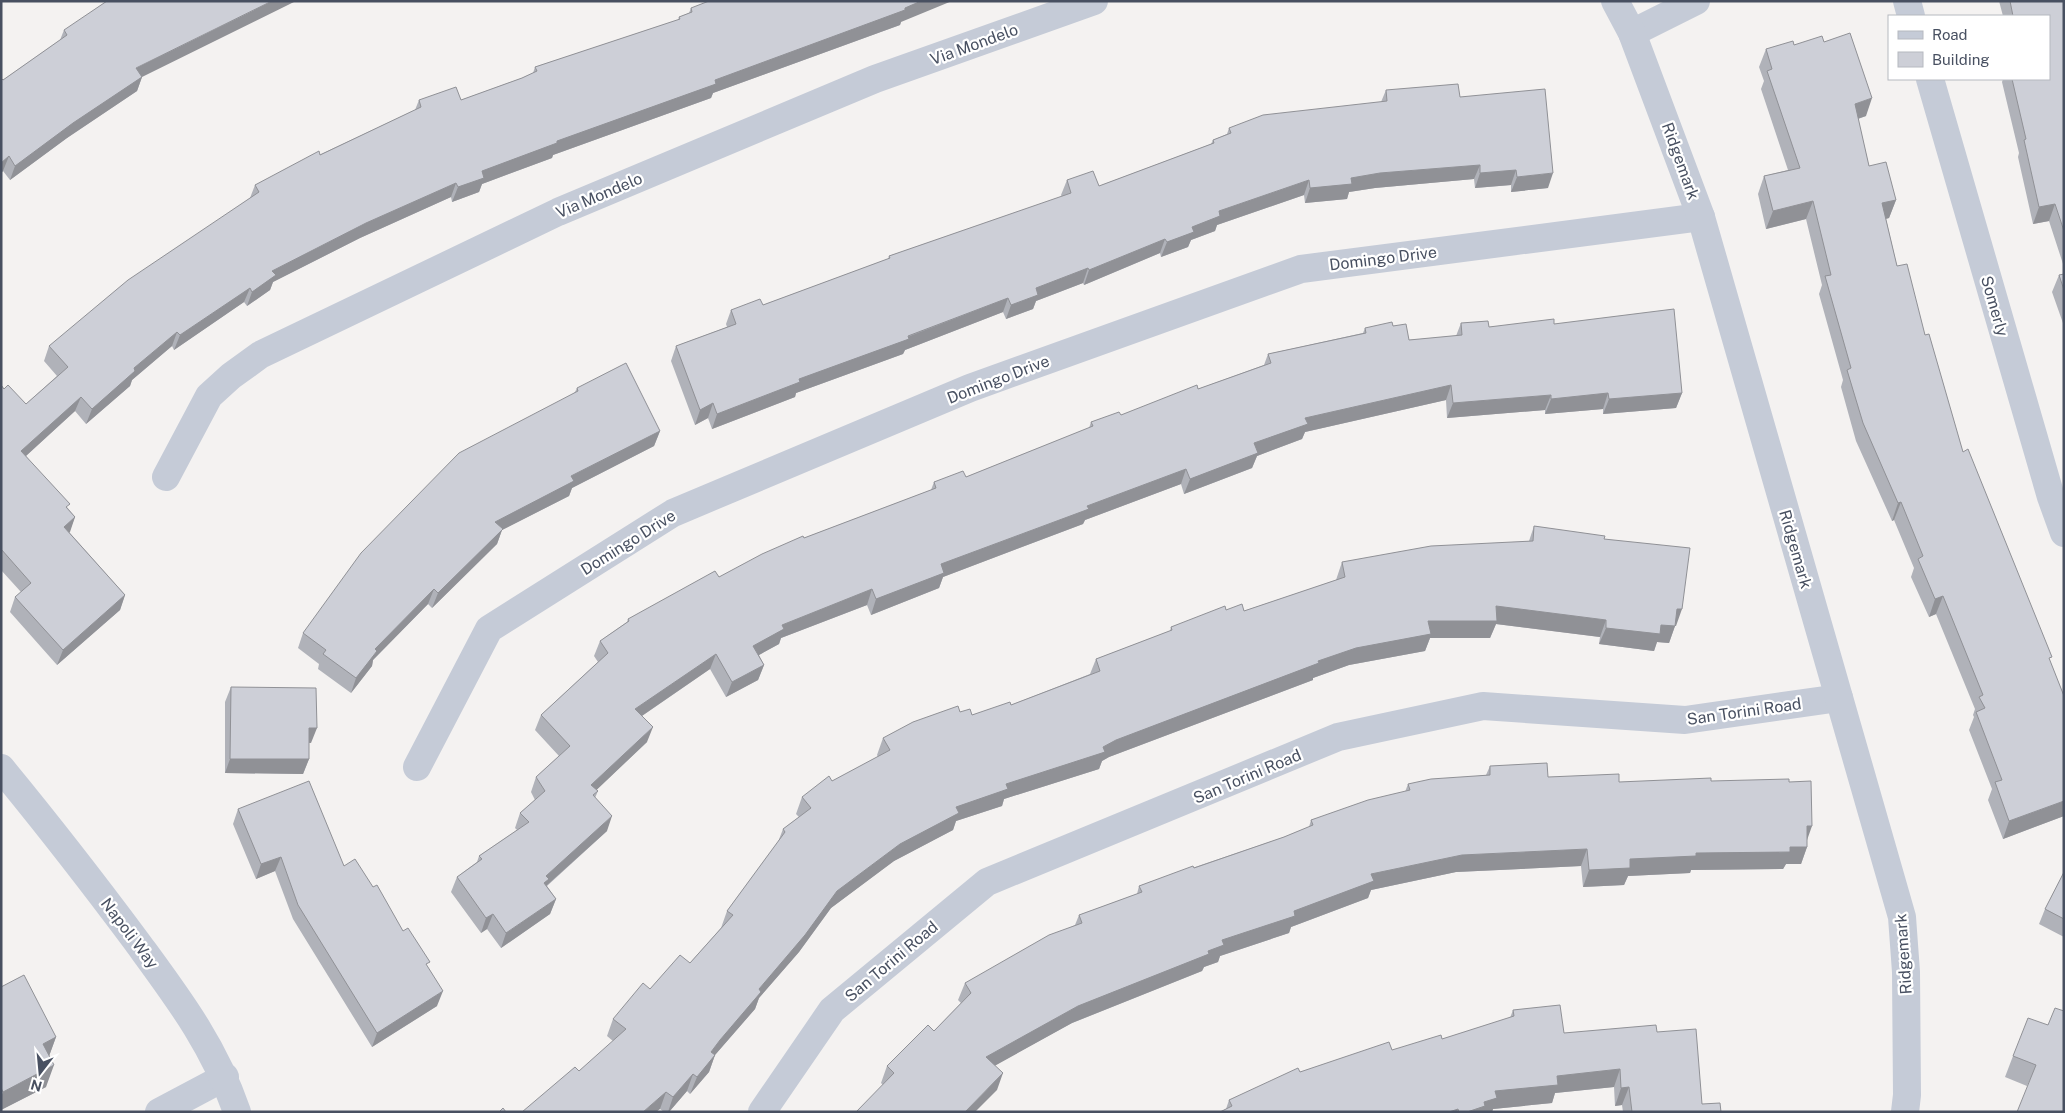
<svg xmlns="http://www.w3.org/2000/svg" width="2065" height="1113" font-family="'Public Sans',sans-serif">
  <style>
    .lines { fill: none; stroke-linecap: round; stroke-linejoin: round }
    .minor { stroke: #c5cbd7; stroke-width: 28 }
    .tertiary { stroke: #c5cbd7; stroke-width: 28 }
    .wall { fill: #b0b2b9 }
    .shaded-wall { fill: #909196 }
    .building { fill: #cdcfd7; stroke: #909196 }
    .labels { text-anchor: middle; stroke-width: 4.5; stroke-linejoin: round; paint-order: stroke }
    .street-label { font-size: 16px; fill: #485061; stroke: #fff }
  </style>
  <rect width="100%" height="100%" fill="#f4f2f1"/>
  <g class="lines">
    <!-- minor -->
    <path class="minor" d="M 1907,1 L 1911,16
      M 1632,33 L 1696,1
      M 1930,79 L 2051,497 L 2064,533
      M 166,477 L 209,396 L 231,376 L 260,355 L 558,212 L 875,79 L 1094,1
      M 417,767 L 489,629 L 673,513 L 970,388 L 1301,269 L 1701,217
      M 159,1112 L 225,1077
      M 762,1112 L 832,1010 L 987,882 L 1338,737 L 1483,706 L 1685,720 L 1839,698"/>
    <!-- tertiary -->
    <path class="tertiary" d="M 1615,1 L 1632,33 L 1701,217 L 1902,917 L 1906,972 L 1907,1095 L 1905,1112
      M 1,768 C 48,825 93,883 137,942 C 178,998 214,1045 237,1112"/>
  </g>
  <!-- wall -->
  <path class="wall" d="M 1999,1 L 2064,1 L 2064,267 L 2049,221 L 2033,224 L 2018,157 L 2019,153 L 2002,82 L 2003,79 L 2049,79 L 2049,16 L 2003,16 Z
    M 691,8 L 901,22 L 900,25 L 713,93 L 711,98 L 553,155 L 552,158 L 482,184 L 479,192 L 452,202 L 451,197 L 360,238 L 273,282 L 270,290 L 247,306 L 244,302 L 174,350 L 172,346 L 132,380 L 130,386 L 86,424 L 75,411 L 26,456 L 75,517 L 69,532 L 125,595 L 120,610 L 57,665 L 10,612 L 15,597 L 21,592 L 1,570 L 1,385 L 4,389 L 26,404 L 57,376 L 44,361 L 49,346 L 250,198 L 255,185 L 415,110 L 419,100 L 461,100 L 522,78 L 533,73 L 535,67 L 678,20 L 679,17 L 689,13 Z
    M 64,30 L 142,77 L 137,91 L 67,138 L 10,180 L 3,171 L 1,173 L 1,78 L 3,80 L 60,40 Z
    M 1824,42 L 1866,116 L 1858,119 L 1869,166 L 1896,200 L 1889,218 L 1886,219 L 1897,266 L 1925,335 L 1963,452 L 2064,696 L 2064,816 L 2003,839 L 1988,800 L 1992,789 L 1969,730 L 1974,717 L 1973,715 L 1975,709 L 1936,614 L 1929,617 L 1911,577 L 1914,568 L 1894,520 L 1892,521 L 1856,441 L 1841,387 L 1843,380 L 1819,294 L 1822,285 L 1806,219 L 1766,229 L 1758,194 L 1764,176 L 1788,170 L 1761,89 L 1764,81 L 1759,67 L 1766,49 Z
    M 1386,90 L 1460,97 L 1548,188 L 1511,192 L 1511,185 L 1475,188 L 1474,179 L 1375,188 L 1349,192 L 1347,199 L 1305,203 L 1304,195 L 1217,225 L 1215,231 L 1191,240 L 1188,247 L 1161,257 L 1160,253 L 1084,285 L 1083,283 L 1036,301 L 1033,309 L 1006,319 L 1003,312 L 905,350 L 903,354 L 796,393 L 795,397 L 712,429 L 708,418 L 695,425 L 671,361 L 676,346 L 727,327 L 726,324 L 731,310 L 763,305 L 888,259 L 889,256 L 1062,197 L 1061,195 L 1067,180 L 1099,186 L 1211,144 L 1213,140 L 1227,134 L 1229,128 L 1381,102 Z
    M 2064,271 L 2064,326 L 2052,292 L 2059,275 L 2063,274 Z
    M 1461,323 L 1489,327 L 1554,324 L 1682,393 L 1676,408 L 1603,414 L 1603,409 L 1545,414 L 1545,410 L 1447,418 L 1446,400 L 1305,432 L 1302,439 L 1257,456 L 1252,468 L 1184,494 L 1181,484 L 1085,520 L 1083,524 L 943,577 L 939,588 L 871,615 L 867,605 L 781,638 L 779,644 L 759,655 L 764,665 L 758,680 L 726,697 L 710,669 L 642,716 L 647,742 L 596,790 L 598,791 L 595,798 L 607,831 L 547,886 L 556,899 L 550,914 L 501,948 L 487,929 L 481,933 L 451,892 L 457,877 L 477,862 L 479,856 L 517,830 L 515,828 L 520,813 L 535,800 L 531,792 L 536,777 L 559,756 L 535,730 L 541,715 L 598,662 L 594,656 L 600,641 L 627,622 L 628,619 L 804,538 L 931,490 L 934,482 L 966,477 L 1089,428 L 1091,422 L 1121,415 L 1198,389 L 1264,365 L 1268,354 L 1363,333 L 1365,328 L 1393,326 L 1409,340 L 1456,336 Z
    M 577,388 L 660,431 L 654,446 L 572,488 L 569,496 L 502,530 L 497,544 L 432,608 L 428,604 L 373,660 L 372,666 L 351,693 L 318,669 L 319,664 L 298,648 L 303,633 L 575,392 Z
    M 1534,526 L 1604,539 L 1676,626 L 1675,626 L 1669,643 L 1657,642 L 1654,651 L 1599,644 L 1600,637 L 1496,624 L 1490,638 L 1430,638 L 1425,651 L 1349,665 L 1313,678 L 1313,680 L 1109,757 L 1102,761 L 1099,769 L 1004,799 L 1002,806 L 956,821 L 953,830 L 894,861 L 831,908 L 799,952 L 759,998 L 755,1009 L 715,1055 L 709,1072 L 690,1094 L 687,1091 L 669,1112 L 664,1112 L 660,1109 L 613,1041 L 607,1036 L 613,1019 L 650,989 L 690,963 L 721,928 L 727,911 L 778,842 L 783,829 L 799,817 L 796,814 L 802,797 L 878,757 L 877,755 L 883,738 L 960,712 L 972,715 L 1011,705 L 1090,674 L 1096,659 L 1170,631 L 1171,627 L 1226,610 L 1244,611 L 1336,580 L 1342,562 L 1529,541 Z
    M 231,687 L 311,743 L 309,743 L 309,759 L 303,774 L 225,773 L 225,702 Z
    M 1490,766 L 1548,777 L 1619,782 L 1711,781 L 1789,782 L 1807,840 L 1807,847 L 1801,864 L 1786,864 L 1783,869 L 1691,870 L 1690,873 L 1628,876 L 1624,885 L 1583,887 L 1581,866 L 1456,872 L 1371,890 L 1368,898 L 1291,927 L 1289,933 L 1220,956 L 1218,962 L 1204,967 L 1202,971 L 1072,1023 L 995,1065 L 997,1090 L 883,1085 L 881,1083 L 887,1066 L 934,1031 L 961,1003 L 958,1000 L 965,983 L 1075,925 L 1079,915 L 1137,894 L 1139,886 L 1284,837 L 1309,827 L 1311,820 L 1405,792 L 1408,784 L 1486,775 Z
    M 238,809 L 344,866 L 373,887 L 428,968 L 437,1006 L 372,1047 L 293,919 L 275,871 L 256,879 L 233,824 Z
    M 2064,872 L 2064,937 L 2039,924 L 2045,909 Z
    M 1,987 L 56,1037 L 49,1056 L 46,1087 L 1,1110 Z
    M 1513,1010 L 1564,1033 L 1657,1032 L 1702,1104 L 1721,1112 L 1623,1112 L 1622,1105 L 1615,1106 L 1614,1087 L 1555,1093 L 1552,1103 L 1493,1109 L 1492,1112 L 1220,1112 L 1226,1109 L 1229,1100 L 1300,1072 L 1442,1039 L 1510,1018 Z
    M 2064,1011 L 2027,1086 L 2005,1077 L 2013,1056 Z"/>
  <!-- shaded-wall -->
  <path class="shaded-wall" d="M 272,1 L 296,1 L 142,77 L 137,91 L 67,138 L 10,180 L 15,166 L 136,68 Z
    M 921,1 L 952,1 L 901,22 L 900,25 L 713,93 L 711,98 L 553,155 L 552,158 L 482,184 L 479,192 L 452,202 L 458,187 L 482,171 L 557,141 L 715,80 Z
    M 1872,98 L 1866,116 L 1848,122 L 1855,104 Z
    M 9,156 L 3,171 L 1,173 L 1,163 Z
    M 1480,165 L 1474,179 L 1375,188 L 1349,192 L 1347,199 L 1305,203 L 1310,188 L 1351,178 L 1380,173 Z
    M 1516,170 L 1511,185 L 1475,188 L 1480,173 Z
    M 1553,173 L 1548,188 L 1511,192 L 1517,177 Z
    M 1309,180 L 1304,195 L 1217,225 L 1215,231 L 1191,240 L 1188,247 L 1161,257 L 1167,242 L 1219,211 Z
    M 456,183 L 451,197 L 360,238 L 273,282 L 270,290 L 247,306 L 252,292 L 272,271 L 366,223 Z
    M 1896,200 L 1889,218 L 1876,221 L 1882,203 Z
    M 1813,201 L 1806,219 L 1766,229 L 1773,211 Z
    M 2055,204 L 2049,221 L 2033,224 L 2039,207 Z
    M 1165,239 L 1160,253 L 1084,285 L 1089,270 Z
    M 1088,268 L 1083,283 L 1036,301 L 1033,309 L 1006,319 L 1011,305 L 1036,288 Z
    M 250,288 L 244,302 L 174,350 L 180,335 Z
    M 1008,298 L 1003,312 L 905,350 L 903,354 L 796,393 L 795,397 L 712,429 L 717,414 L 799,379 Z
    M 177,332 L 172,346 L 132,380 L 130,386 L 86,424 L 92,409 L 134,368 Z
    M 1451,385 L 1446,400 L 1305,432 L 1302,439 L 1257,456 L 1252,468 L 1184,494 L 1190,479 L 1254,443 L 1305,418 Z
    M 1608,393 L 1603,409 L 1545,414 L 1551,399 Z
    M 1682,393 L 1676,408 L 1603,414 L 1609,399 Z
    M 1551,395 L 1545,410 L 1447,418 L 1453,403 Z
    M 81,397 L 75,411 L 16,465 L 21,451 Z
    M 713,403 L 708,418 L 695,425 L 700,410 Z
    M 660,431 L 654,446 L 572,488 L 569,496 L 502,530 L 497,544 L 432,608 L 438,593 L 495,522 L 571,476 Z
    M 1186,469 L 1181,484 L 1085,520 L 1083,524 L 943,577 L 939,588 L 871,615 L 876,599 L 941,564 L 1087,506 Z
    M 1901,502 L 1894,520 L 1892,521 L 1898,503 Z
    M 75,517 L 70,532 L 59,542 L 64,527 Z
    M 434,589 L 428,604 L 373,660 L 372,666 L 351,693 L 356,678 L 375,649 Z
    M 872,589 L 867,605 L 781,638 L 779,644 L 748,661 L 753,646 L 782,625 Z
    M 125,595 L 120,610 L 57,665 L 63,650 Z
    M 1943,596 L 1936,614 L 1929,617 L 1935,599 Z
    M 1496,606 L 1606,620 L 1600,637 L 1496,624 L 1490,638 L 1430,638 L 1425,651 L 1349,665 L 1313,678 L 1313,680 L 1109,757 L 1102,761 L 1099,769 L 1004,799 L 1002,806 L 956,821 L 953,830 L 894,861 L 831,908 L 799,952 L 759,998 L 755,1009 L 715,1055 L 709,1072 L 690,1094 L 697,1077 L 711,1052 L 759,989 L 837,891 L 900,844 L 956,807 L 1006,784 L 1103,747 L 1116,740 L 1318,661 L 1428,621 Z
    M 1677,609 L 1682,609 L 1676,626 L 1671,626 L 1675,626 L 1669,643 L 1657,642 L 1654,651 L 1599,644 L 1606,628 L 1661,625 Z
    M 716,654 L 710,669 L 630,724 L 635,709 Z
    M 764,665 L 758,680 L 726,697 L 732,682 Z
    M 653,727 L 647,742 L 586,800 L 591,785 Z
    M 309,728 L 317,728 L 311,743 L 303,742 Z
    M 230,759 L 309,759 L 303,774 L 225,773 Z
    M 2064,801 L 2064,816 L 2003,839 L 2009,821 Z
    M 612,816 L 607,831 L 546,886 L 539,898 L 546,876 Z
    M 1807,826 L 1812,826 L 1806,843 Z
    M 1790,847 L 1807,847 L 1801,864 L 1786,864 L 1783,869 L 1691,870 L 1690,873 L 1628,876 L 1624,885 L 1583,887 L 1589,870 L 1630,859 L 1696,853 Z
    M 1587,849 L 1581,866 L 1456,872 L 1371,890 L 1368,898 L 1291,927 L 1289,933 L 1220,956 L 1218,962 L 1204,967 L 1202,971 L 1072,1023 L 980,1074 L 986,1057 L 1078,1006 L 1208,951 L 1222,940 L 1294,911 L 1371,874 L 1462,855 Z
    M 281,857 L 275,871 L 256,879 L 261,864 Z
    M 556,899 L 550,914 L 501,948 L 506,933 Z
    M 493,914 L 487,929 L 481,933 L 486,918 Z
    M 443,991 L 437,1006 L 372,1047 L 377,1033 Z
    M 56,1037 L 48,1059 L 43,1044 Z
    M 54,1065 L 46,1087 L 1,1110 L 1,1097 L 3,1092 Z
    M 1620,1069 L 1614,1087 L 1555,1093 L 1552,1103 L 1493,1109 L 1492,1112 L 1467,1112 L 1484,1102 L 1495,1091 L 1557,1076 Z
    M 1003,1073 L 997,1090 L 975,1112 L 965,1112 Z
    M 693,1074 L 687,1091 L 669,1112 L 668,1112 L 673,1097 Z
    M 1629,1087 L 1622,1105 L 1615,1106 L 1621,1088 Z
    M 666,1092 L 660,1109 L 656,1112 L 643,1112 Z
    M 1458,1109 L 1457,1112 L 1449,1112 Z"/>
  <!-- building -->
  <path class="building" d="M 107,1 L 272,1 L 136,68 L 142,77 L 73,123 L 15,166 L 9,156 L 1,163 L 1,78 L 3,80 L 67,35 L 64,30 Z
    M 709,1 L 921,1 L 905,8 L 905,10 L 715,80 L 716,84 L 557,141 L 557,143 L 482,171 L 484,178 L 458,187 L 456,183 L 366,223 L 272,271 L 276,275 L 252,292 L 250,288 L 180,335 L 177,332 L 134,368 L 135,371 L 92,409 L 81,397 L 21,451 L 70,504 L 66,507 L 75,517 L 64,527 L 125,595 L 63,650 L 15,597 L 31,583 L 1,549 L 1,385 L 4,389 L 8,385 L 26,404 L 68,367 L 49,346 L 128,280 L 259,192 L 255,185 L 319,151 L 320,155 L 421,107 L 419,100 L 456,87 L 461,100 L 522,78 L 537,71 L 535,67 L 680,19 L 679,17 L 692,12 L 691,8 Z
    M 2010,1 L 2064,1 L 2064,231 L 2055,204 L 2039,207 L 2024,140 L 2026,139 L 2012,79 L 2049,79 L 2049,16 L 2013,16 Z
    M 1850,33 L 1872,98 L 1855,104 L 1869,166 L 1886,162 L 1896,200 L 1882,203 L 1897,266 L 1907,264 L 1925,335 L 1929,334 L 1963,452 L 1968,449 L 2052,657 L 2049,658 L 2064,696 L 2064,801 L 2009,821 L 1995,782 L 2002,780 L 1976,712 L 1985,708 L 1979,697 L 1983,695 L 1943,596 L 1935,599 L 1918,559 L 1923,556 L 1901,502 L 1898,503 L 1863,423 L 1847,370 L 1851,368 L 1825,276 L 1831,275 L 1813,201 L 1773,211 L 1764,176 L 1800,168 L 1767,71 L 1772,69 L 1766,49 L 1793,41 L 1794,45 L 1822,36 L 1824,42 Z
    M 1458,84 L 1460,97 L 1545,89 L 1553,173 L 1517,177 L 1516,170 L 1480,173 L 1480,165 L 1380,173 L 1351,178 L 1352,184 L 1310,188 L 1309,180 L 1219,211 L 1220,216 L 1192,227 L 1194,232 L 1167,242 L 1165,239 L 1089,270 L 1088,268 L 1036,288 L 1038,295 L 1011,305 L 1008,298 L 908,336 L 909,339 L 799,379 L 800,382 L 717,414 L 713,403 L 700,410 L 676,346 L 736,324 L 731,310 L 760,299 L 763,305 L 890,258 L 889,256 L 1071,193 L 1067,180 L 1093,171 L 1099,186 L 1214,143 L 1213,140 L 1231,133 L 1229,128 L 1263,115 L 1387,101 L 1386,90 Z
    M 2064,274 L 2064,290 L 2059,275 Z
    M 1674,309 L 1682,393 L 1609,399 L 1608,393 L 1551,399 L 1551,395 L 1453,403 L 1451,385 L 1305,418 L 1308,424 L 1254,443 L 1258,453 L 1190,479 L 1186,469 L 1087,506 L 1089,509 L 941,564 L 944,573 L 876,599 L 872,589 L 782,625 L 784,629 L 753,646 L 764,665 L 732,682 L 716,654 L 635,709 L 653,727 L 591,785 L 598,791 L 593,795 L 612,816 L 546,876 L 549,879 L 544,883 L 556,899 L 506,933 L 493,914 L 486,918 L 457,877 L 482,859 L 479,856 L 529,822 L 520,813 L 545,791 L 536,777 L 570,746 L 541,715 L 608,653 L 600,641 L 629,621 L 628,619 L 715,571 L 719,577 L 762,554 L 803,536 L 804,538 L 936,488 L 934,482 L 963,471 L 966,477 L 1093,426 L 1091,422 L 1119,412 L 1121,415 L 1197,385 L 1198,389 L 1271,363 L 1268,354 L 1366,333 L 1365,328 L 1392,322 L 1393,326 L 1406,324 L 1409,340 L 1462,335 L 1461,323 L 1488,321 L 1489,327 L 1554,319 L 1554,324 Z
    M 626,363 L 660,431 L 571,476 L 574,481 L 495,522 L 503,529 L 438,593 L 434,589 L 375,649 L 377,651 L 356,678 L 323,654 L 326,650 L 303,633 L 361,553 L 459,453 L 578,391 L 577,388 Z
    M 1534,526 L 1605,536 L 1604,539 L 1690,548 L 1682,609 L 1677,609 L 1675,626 L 1661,625 L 1660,634 L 1606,628 L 1606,620 L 1496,606 L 1497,621 L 1428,621 L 1431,634 L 1356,648 L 1318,661 L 1319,663 L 1116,740 L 1103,747 L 1105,752 L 1006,784 L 1008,789 L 956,807 L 959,813 L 900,844 L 837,891 L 805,935 L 759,989 L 761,992 L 720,1040 L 711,1052 L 715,1055 L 697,1077 L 693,1074 L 673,1097 L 666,1092 L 643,1112 L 522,1112 L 575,1067 L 579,1071 L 626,1029 L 613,1019 L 643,983 L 650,989 L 680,955 L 690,963 L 733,915 L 727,911 L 785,832 L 783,829 L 811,808 L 802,797 L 829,776 L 832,781 L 890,750 L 883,738 L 913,722 L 958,706 L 960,712 L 970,709 L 972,715 L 1010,702 L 1011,705 L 1100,671 L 1096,659 L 1172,630 L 1171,627 L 1225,606 L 1226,610 L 1242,604 L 1244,611 L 1345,577 L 1342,562 L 1431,546 L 1533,541 Z
    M 231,687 L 316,688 L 317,728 L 309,728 L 309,759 L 230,759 Z
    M 1547,763 L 1548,777 L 1619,774 L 1619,782 L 1711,778 L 1711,781 L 1789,779 L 1789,782 L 1811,781 L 1812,826 L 1807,826 L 1807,847 L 1790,847 L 1790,852 L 1696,853 L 1696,856 L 1630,859 L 1630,868 L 1589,870 L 1587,849 L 1462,855 L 1371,874 L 1374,881 L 1294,911 L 1295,916 L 1222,940 L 1224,945 L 1208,951 L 1209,954 L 1078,1006 L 986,1057 L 1003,1073 L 965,1112 L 856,1112 L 894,1073 L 887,1066 L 928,1025 L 934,1031 L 971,993 L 965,983 L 1049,935 L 1082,923 L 1079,915 L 1142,892 L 1139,886 L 1193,866 L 1194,868 L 1284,837 L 1313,825 L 1311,820 L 1368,800 L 1410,790 L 1408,784 L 1431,779 L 1490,775 L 1490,766 Z
    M 309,781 L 344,866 L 355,859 L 373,887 L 377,885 L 403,931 L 408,928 L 430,962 L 426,964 L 443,991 L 377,1033 L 298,905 L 281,857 L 261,864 L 238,809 Z
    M 2064,872 L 2064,919 L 2045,909 Z
    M 24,975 L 56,1037 L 43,1044 L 54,1065 L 3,1092 L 1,1088 L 1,987 Z
    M 1560,1005 L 1564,1033 L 1656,1025 L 1657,1032 L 1696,1029 L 1702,1104 L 1720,1103 L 1721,1112 L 1632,1112 L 1629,1087 L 1621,1088 L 1620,1069 L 1557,1076 L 1558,1085 L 1495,1091 L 1497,1098 L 1484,1102 L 1485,1106 L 1467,1112 L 1459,1112 L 1458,1109 L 1449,1112 L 1220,1112 L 1232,1106 L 1229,1100 L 1298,1068 L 1300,1072 L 1389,1042 L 1392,1050 L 1441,1035 L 1442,1039 L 1514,1016 L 1513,1010 Z
    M 2055,1008 L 2064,1011 L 2064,1112 L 2017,1112 L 2036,1065 L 2013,1056 L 2028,1018 L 2048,1025 Z
    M 503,1108 L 506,1112 L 499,1112 Z"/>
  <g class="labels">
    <!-- street labels -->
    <g class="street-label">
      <text transform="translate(974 44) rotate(-20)" y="6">Via Mondelo</text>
      <text transform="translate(1681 161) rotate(70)" y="6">Ridgemark</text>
      <text transform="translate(599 195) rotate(-23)" y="6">Via Mondelo</text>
      <text transform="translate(1383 258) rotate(-7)" y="6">Domingo Drive</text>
      <text transform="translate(1995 306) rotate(74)" y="6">Somerly</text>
      <text transform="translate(998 379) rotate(-21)" y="6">Domingo Drive</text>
      <text transform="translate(628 542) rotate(-32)" y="6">Domingo Drive</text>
      <text transform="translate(1796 549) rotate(74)" y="6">Ridgemark</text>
      <text transform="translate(1744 711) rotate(-8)" y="6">San Torini Road</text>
      <text transform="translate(1247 776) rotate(-23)" y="6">San Torini Road</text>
      <text transform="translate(130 933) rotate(53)" y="6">Napoli Way</text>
      <text transform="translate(1903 954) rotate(-94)" y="6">Ridgemark</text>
      <text transform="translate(891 961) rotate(-40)" y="6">San Torini Road</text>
    </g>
  </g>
  <!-- border -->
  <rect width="2065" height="1113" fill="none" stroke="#485061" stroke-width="5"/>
  <!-- legend -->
  <rect x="1888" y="15" width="162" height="65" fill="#ffffff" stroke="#b6b9c0"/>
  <rect x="1898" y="31" width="25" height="8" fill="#c5cbd7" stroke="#b6b9c0"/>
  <text x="1932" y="40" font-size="15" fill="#485061">Road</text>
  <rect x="1898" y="52" width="25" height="15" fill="#cdcfd7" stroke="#b6b9c0"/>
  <text x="1932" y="65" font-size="15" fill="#485061">Building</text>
  <!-- north arrow -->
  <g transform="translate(40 1073) rotate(196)" stroke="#ffffff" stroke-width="4" paint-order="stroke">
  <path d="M0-4L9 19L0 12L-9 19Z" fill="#485061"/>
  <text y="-8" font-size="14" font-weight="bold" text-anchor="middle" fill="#485061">N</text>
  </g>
</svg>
